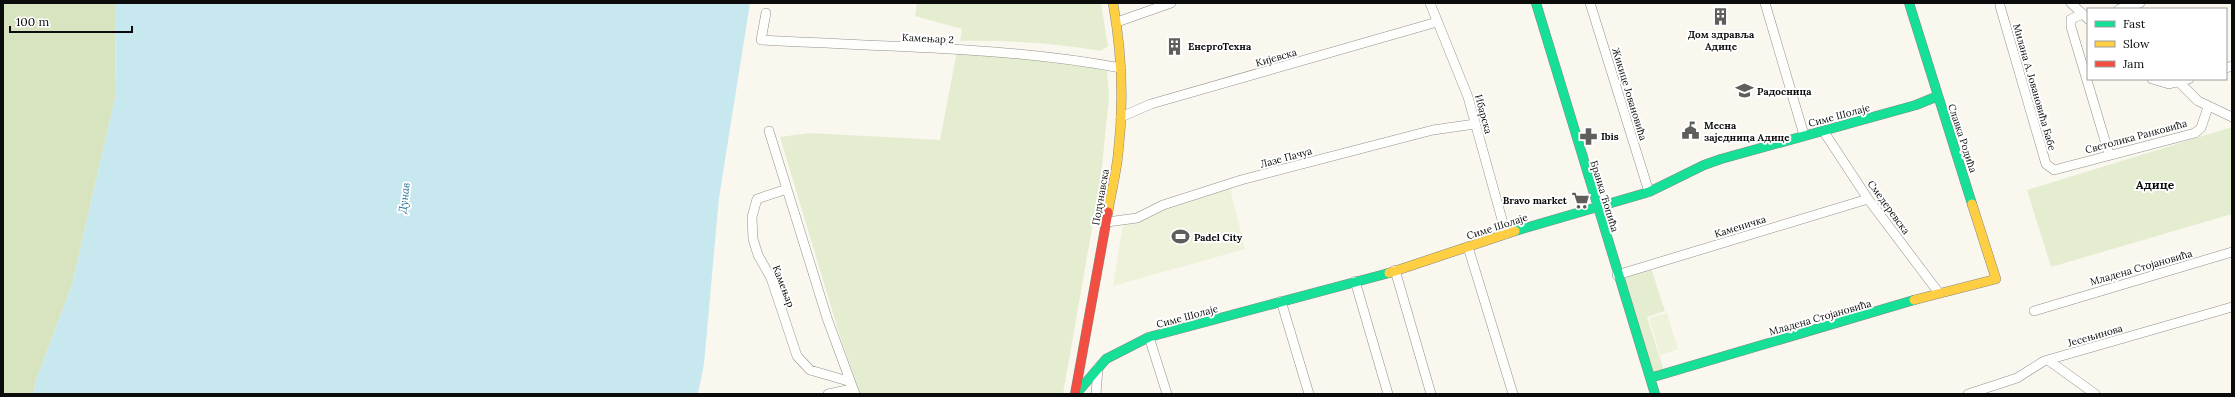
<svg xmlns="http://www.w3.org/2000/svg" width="2235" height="397" font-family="Lora,serif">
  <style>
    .green { fill: #e5edd1 }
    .forest { fill: #d7e4bf }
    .pitch { fill: #eef2da }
    .water { fill: #c8e8f0 }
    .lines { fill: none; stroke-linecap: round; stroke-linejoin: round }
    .street-casing { stroke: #93918e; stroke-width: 10 }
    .fast-casing { stroke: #898884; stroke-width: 10 }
    .slow-casing { stroke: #898884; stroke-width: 10 }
    .jam-casing { stroke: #898884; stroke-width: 10 }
    .street { stroke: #fefefd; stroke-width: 9 }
    .fast { stroke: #16e098; stroke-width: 9 }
    .slow { stroke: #ffcf43; stroke-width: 9 }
    .jam { stroke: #f24e42; stroke-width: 9 }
    .labels { text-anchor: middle; stroke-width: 4; stroke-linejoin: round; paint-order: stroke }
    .poi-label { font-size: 10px; font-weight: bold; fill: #0b0b0b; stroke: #fff; text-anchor: start }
    .street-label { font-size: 10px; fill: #0b0b0b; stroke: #fff }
    .water-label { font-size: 11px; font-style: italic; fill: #1e6e93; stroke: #fff }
    .quarter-label { font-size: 12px; font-weight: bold; fill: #0b0b0b; stroke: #fff }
  </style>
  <rect width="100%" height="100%" fill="#faf7ef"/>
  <!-- green -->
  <path class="green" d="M 917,3 L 1101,3 L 1108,46 L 1101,51 C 1054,43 1007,40 960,41 L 962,29 L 915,16 Z
    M 957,51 L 1072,62 L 1107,71 L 1109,97 L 1101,177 L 1063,394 L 860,394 L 838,330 L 780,137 L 809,133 L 940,140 Z
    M 2232,127 L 2232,214 L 2051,267 L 2027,190 Z
    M 1651,268 L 1665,311 L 1647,317 L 1664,371 L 1653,375 L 1622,277 Z"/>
  <!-- forest -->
  <path class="forest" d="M 3,3 L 116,3 L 115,98 L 72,285 L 35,383 L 34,394 L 3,394 Z"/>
  <!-- pitch -->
  <path class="pitch" d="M 1230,188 L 1245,249 L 1113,286 L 1123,224 Z
    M 1667,313 L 1678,349 L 1660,355 L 1649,318 Z"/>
  <!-- water -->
  <path class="water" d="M 116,3 L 750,3 L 719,198 L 704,364 L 698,394 L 34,394 L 35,383 L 72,285 L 115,98 Z"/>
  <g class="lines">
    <defs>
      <path id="street" d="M 1430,3 L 1468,97 L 1506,234
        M 1590,3 L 1649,192
        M 1765,3 L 1804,135
        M 2071,3 L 2088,19
        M 2000,6 L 2046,164 L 2054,170 L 2195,133 L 2201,128 L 2208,107
        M 2119,9 L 2140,3
        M 766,13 L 761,40 C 880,47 1003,46 1121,68
        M 2083,14 L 2071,19 L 2071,27 L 2109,154
        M 1117,22 L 1171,3
        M 2226,68 L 2232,66
        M 2152,79 L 2169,84 L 2189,79
        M 2176,79 L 2198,101 L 2232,117
        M 1121,117 L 1151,104 L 1437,22
        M 769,131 L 827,318 L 855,394
        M 1824,132 L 1868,199 L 1939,293
        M 787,189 L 757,199 L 752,217 L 753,239 L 758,255 L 771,278 L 797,356 L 810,370 L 848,381
        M 1107,222 L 1137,218 L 1163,205 L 1241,180 L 1433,130 L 1475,124
        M 1468,247 L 1513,394
        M 1395,270 L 1431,394
        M 1617,275 L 1868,199
        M 1355,281 L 1388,394
        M 1281,301 L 1309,394
        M 2034,311 L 2232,252
        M 1149,337 L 1167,394
        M 2048,360 L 2095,394
        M 828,394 L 852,389
        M 1096,394 L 1098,368
        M 1968,394 L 2017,378 L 2044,361 L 2232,307"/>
      <path id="fast" d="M 1536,3 L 1655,394
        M 1909,3 L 1972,204
        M 1515,231 L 1649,192 L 1704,165 L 1721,159 L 1916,105 L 1938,96
        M 1650,378 L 1914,300
        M 1076,394 L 1106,359 L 1149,337 L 1389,273"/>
      <path id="slow" d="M 1108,212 C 1111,193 1116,174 1118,155 C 1124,105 1122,53 1113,3
        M 1389,273 L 1515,231
        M 1914,300 L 1996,279 L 1972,204"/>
      <path id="jam" d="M 1075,394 L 1108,212"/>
    </defs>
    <!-- street casing -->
    <use href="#street" class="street-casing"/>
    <!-- fast casing -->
    <use href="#fast" class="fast-casing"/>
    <!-- slow casing -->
    <use href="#slow" class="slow-casing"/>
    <!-- jam casing -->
    <use href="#jam" class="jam-casing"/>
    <!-- street -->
    <use href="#street" class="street"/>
    <!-- fast -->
    <use href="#fast" class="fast"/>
    <!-- slow -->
    <use href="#slow" class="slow"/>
    <!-- jam -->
    <use href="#jam" class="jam"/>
  </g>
  <!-- icons -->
  <defs>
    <symbol id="building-bare" viewBox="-9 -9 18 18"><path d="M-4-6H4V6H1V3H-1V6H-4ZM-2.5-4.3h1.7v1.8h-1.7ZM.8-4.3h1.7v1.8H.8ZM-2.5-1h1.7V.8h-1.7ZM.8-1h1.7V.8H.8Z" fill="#5f5e5b" stroke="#fff" stroke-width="2.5" paint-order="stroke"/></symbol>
    <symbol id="school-bare" viewBox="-9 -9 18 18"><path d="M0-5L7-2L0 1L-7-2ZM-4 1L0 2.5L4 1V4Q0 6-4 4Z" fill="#5f5e5b" stroke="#fff" stroke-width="2.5" paint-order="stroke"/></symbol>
    <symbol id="civic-bare" viewBox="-9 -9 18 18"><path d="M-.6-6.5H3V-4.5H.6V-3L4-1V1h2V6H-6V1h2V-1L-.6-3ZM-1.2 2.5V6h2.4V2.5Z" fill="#5f5e5b" stroke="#fff" stroke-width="2.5" paint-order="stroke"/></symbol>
    <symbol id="pharmacy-bare" viewBox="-9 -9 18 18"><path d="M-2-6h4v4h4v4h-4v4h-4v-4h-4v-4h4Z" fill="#5f5e5b" stroke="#fff" stroke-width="2.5" paint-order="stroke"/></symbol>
    <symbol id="supermarket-bare" viewBox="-9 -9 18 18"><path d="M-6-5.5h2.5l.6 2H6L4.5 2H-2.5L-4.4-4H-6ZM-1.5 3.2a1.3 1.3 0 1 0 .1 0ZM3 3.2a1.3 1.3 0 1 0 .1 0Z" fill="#5f5e5b" stroke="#fff" stroke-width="2.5" paint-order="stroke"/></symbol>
    <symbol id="stadium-bare" viewBox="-9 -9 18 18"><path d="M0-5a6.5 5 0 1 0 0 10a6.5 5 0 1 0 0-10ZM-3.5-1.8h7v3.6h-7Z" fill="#5f5e5b" stroke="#fff" stroke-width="2.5" paint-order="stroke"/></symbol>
  </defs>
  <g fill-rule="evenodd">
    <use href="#building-bare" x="1708" y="4" width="25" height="25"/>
    <use href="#building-bare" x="1162" y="34" width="25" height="25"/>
    <use href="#school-bare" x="1732" y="78" width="25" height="25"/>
    <use href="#civic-bare" x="1678" y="118" width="25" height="25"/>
    <use href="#pharmacy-bare" x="1576" y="124" width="25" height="25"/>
    <use href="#supermarket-bare" x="1568" y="188" width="25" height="25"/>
    <use href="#stadium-bare" x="1168" y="224" width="25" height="25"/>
  </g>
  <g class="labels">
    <!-- poi labels -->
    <g class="poi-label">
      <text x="1721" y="38" text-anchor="middle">Дом здравља<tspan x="1721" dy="12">Адице</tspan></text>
      <text x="1188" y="50">ЕнергоТехна</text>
      <text x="1757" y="95">Радосница</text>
      <text x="1704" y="129">Месна<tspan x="1704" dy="12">заједница Адице</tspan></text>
      <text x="1601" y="140">Ibis</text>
      <text x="1567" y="204" text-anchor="end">Bravo market</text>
      <text x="1194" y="241">Padel City</text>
    </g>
    <!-- street labels -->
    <g class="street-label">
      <text transform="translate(928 38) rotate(3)" y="4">Камењар 2</text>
      <text transform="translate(1276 57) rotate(-16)" y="4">Кијевска</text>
      <text transform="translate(2035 87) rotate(74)" y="4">Милана А. Јовановића Бабе</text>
      <text transform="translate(1630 94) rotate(73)" y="4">Жикице Јовановића</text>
      <text transform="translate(1484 114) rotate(75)" y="4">Ибарска</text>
      <text transform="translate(1839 115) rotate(-15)" y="4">Симе Шолаје</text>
      <text transform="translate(2136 136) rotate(-15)" y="4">Светолика Ранковића</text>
      <text transform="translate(1963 138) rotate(72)" y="4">Славка Родића</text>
      <text transform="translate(1286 157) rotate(-15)" y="4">Лазе Пачуа</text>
      <text transform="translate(1605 196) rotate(73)" y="4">Бранка Ћопића</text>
      <text transform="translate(1100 197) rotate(-80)" y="4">Подунавска</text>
      <text transform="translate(1889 207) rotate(54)" y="4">Смедеревска</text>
      <text transform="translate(1497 226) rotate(-18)" y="4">Симе Шолаје</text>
      <text transform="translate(1740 226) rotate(-17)" y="4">Каменичка</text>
      <text transform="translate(2141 267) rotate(-16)" y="4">Младена Стојановића</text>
      <text transform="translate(784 286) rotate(69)" y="4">Камењар</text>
      <text transform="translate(1187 316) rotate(-15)" y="4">Симе Шолаје</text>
      <text transform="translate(1820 317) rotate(-16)" y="4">Младена Стојановића</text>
      <text transform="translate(2095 335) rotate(-16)" y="4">Јесењинова</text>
    </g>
    <!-- water labels -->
    <g class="water-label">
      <text transform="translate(404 198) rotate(-83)" y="4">Дунав</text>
    </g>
    <!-- quarter labels -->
    <g class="quarter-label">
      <text x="2155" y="189">Адице</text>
    </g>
  </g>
  <!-- border -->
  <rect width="2235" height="397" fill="none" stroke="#0b0b0b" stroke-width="8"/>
  <!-- legend -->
  <rect x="2087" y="8" width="140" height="72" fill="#ffffff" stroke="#9d9d9d"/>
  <rect x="2095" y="21" width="20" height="6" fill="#16e098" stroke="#9d9d9d"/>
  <text x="2123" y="28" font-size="12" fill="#0b0b0b">Fast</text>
  <rect x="2095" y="41" width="20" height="6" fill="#ffcf43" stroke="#9d9d9d"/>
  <text x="2123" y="48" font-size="12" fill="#0b0b0b">Slow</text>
  <rect x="2095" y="61" width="20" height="6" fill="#f24e42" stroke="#9d9d9d"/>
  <text x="2123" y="68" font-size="12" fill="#0b0b0b">Jam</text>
  <!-- scale -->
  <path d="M10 26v6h122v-6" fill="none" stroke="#0b0b0b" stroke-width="2"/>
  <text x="16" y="26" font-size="12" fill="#0b0b0b" stroke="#ffffff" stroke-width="3" paint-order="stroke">100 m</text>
</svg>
